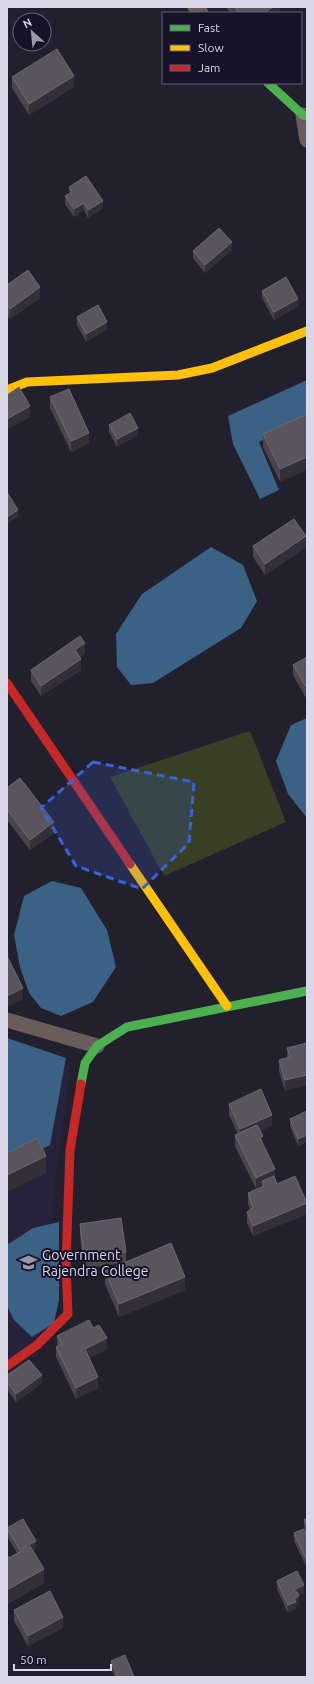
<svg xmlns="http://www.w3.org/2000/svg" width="314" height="1684" font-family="Ubuntu,sans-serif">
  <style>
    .built { fill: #27223c }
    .green { fill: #383f24 }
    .water { fill: #3b6185 }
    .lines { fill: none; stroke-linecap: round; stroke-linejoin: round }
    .street { stroke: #695c5a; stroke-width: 15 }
    .fast { stroke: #4caf50; stroke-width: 9 }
    .slow { stroke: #ffc107; stroke-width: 9 }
    .jam { stroke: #c62828; stroke-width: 9 }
    .wall { fill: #4b444b }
    .shaded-wall { fill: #342f37 }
    .building { fill: #5a545c; stroke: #6e6971 }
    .marked { fill: #3963da; fill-opacity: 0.2; stroke: #3963da; stroke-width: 3; stroke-dasharray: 8 5; stroke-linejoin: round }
    .labels { text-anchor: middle; stroke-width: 4; stroke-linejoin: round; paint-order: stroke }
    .poi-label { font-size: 14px; fill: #dad8e7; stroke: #161227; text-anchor: start }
  </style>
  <rect width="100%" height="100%" fill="#22202c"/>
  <!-- built -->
  <path class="built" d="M 7,1045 L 71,1066 L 53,1194 L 51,1331 L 7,1361 Z"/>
  <!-- green -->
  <path class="green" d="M 250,731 L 286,822 L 164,876 L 110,777 Z"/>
  <!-- water -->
  <path class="water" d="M 307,380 L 307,419 L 259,442 L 279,490 L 260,499 L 233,444 L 228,416 Z
    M 211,547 L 243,565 L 257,601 L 241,628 L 153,683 L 131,685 L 117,667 L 116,634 L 142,594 Z
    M 307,718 L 307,818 L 288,794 L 276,761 L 291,725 Z
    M 52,881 L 81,888 L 107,930 L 116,967 L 93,1002 L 61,1016 L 41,1008 L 29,993 L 20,967 L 14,935 L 24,896 Z
    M 7,1038 L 66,1058 L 50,1145 L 7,1168 Z
    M 59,1222 L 59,1300 L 54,1323 L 32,1337 L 14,1320 L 7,1306 L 7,1245 L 33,1228 Z"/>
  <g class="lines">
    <!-- street -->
    <path class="street" d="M 195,7 L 201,13
      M 303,115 L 307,140
      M 7,1020 L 97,1046"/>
    <!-- fast -->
    <path class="fast" d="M 268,83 L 303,115 L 307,116
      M 81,1084 L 85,1063 L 97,1046 L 127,1027 L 307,991"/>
    <!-- slow -->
    <path class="slow" d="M 7,390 L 27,382 L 178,375 L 212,368 L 307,331
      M 130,864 L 227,1006"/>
    <!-- jam -->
    <path class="jam" d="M 7,683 L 130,864
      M 7,1366 L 37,1345 L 68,1314 L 66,1264 L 70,1150 L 81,1084"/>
  </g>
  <!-- wall -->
  <path class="wall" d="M 226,7 L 280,7 L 280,13 L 230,13 Z
    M 12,77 L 74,87 L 29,115 L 12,88 Z
    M 69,187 L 103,208 L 88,218 L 84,210 L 74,217 L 65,204 L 65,196 L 69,194 Z
    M 232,250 L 205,273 L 193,258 L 193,251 Z
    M 7,285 L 40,298 L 10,319 L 7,315 Z
    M 262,291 L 298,306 L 274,320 L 262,298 Z
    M 77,317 L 107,329 L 86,342 L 77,325 Z
    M 50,397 L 89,443 L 71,452 L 50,408 Z
    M 307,414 L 280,482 L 263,447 L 263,434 Z
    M 109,425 L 138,435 L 117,447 L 109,432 Z
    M 253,546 L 306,547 L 265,575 L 253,557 Z
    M 85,654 L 80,657 L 81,670 L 41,696 L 31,681 L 31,670 Z
    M 307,657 L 306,698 L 293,675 L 293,665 Z
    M 7,788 L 54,833 L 30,850 L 7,820 Z
    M 307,1043 L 285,1091 L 279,1071 L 279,1060 L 287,1058 L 287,1048 Z
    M 229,1104 L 272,1125 L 260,1131 L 263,1144 L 275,1179 L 277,1184 L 307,1214 L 253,1236 L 247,1223 L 247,1212 L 250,1210 L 248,1204 L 248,1193 L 262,1187 L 262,1185 L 256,1189 L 235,1146 L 235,1135 L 238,1134 L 229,1115 Z
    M 307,1111 L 307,1142 L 298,1146 L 290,1126 L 290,1119 Z
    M 80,1224 L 126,1252 L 126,1262 L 185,1290 L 119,1317 L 105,1284 L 105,1271 L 122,1263 L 84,1269 L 80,1235 Z
    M 93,1328 L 107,1349 L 89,1358 L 98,1388 L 76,1399 L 56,1357 L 56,1347 L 57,1346 L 57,1336 Z
    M 7,1375 L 42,1383 L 16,1402 L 7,1389 Z
    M 307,1518 L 307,1535 L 304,1527 L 304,1520 Z
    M 7,1528 L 36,1548 L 33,1550 L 44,1583 L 7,1604 L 7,1555 L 9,1558 L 17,1553 L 7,1536 Z
    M 294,1533 L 307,1536 L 307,1566 L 306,1566 L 294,1541 Z
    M 277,1581 L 304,1593 L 298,1595 L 299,1604 L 296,1605 L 296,1609 L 288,1613 L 277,1589 Z
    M 14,1610 L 63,1628 L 28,1646 L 14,1621 Z
    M 111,1661 L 134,1677 L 115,1677 L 111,1668 Z"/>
  <!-- shaded-wall -->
  <path class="shaded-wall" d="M 273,7 L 280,7 L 280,13 L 264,13 Z
    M 74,76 L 74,87 L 29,115 L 29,104 Z
    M 103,201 L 103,208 L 88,218 L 88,210 Z
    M 84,203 L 84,210 L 74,217 L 74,209 Z
    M 232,242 L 232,250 L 205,273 L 205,265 Z
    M 40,287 L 40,298 L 10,319 L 10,309 Z
    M 298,299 L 298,306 L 274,320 L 274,312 Z
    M 107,322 L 107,329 L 86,342 L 86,334 Z
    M 30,406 L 30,417 L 7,430 L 7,419 Z
    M 138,428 L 138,435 L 117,447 L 117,439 Z
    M 89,433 L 89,443 L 71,452 L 71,441 Z
    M 307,457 L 307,470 L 280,482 L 280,469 Z
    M 18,510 L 18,517 L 7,524 L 7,517 Z
    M 306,536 L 306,547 L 265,575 L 265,564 Z
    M 85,643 L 85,654 L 75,660 L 75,650 Z
    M 81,659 L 81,670 L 41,696 L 41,686 Z
    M 307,686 L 307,697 L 306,698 L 306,687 Z
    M 54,822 L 54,833 L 30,850 L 30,840 Z
    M 23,988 L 23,999 L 7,1007 L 7,996 Z
    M 307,1075 L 307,1085 L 285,1091 L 285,1080 Z
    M 272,1115 L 272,1125 L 240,1140 L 240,1129 Z
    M 307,1135 L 307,1142 L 298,1146 L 298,1139 Z
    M 263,1136 L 263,1147 L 260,1138 Z
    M 46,1156 L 46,1173 L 7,1192 L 7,1175 Z
    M 275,1169 L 275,1180 L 262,1181 L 262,1185 L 256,1189 L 256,1178 Z
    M 307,1203 L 307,1214 L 253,1236 L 253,1226 Z
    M 185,1277 L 185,1290 L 119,1317 L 119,1304 Z
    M 107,1338 L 107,1349 L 85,1360 L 85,1349 Z
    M 42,1375 L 42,1383 L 16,1402 L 16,1394 Z
    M 98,1377 L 98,1388 L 76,1399 L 76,1388 Z
    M 36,1541 L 36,1548 L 20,1557 L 20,1550 Z
    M 307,1558 L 307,1566 L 306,1566 L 306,1559 Z
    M 44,1569 L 44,1583 L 7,1604 L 7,1590 Z
    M 304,1585 L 304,1593 L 293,1598 L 293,1590 Z
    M 299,1596 L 299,1604 L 296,1605 L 296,1609 L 288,1613 L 288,1605 L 294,1599 Z
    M 63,1617 L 63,1628 L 28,1646 L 28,1636 Z"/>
  <!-- building -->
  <path class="building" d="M 235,7 L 273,7 L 264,13 L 239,13 Z
    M 57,49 L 74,76 L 29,104 L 12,77 Z
    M 86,176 L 103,201 L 88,210 L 84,203 L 74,209 L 65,196 L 72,192 L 69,187 Z
    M 219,228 L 232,242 L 205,265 L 193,251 Z
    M 28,270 L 40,287 L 10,309 L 7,304 L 7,285 Z
    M 286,277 L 298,299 L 274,312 L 262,291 Z
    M 98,305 L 107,322 L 86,334 L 77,317 Z
    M 19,387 L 30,406 L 7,419 L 7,395 Z
    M 69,389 L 89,433 L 71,441 L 50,397 Z
    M 130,413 L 138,428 L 117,439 L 109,425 Z
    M 307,414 L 307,457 L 280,469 L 263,434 Z
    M 7,492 L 18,510 L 7,517 Z
    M 294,519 L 306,536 L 265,564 L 253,546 Z
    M 80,636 L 85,643 L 75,650 L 81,659 L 41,686 L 31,670 Z
    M 307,657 L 307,686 L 306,687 L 293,665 Z
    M 20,778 L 54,822 L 30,840 L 7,809 L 7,788 Z
    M 7,956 L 23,988 L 7,996 Z
    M 307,1043 L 307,1075 L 285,1080 L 279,1060 L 290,1057 L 287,1048 Z
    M 261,1089 L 272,1115 L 240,1129 L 229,1104 Z
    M 307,1111 L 307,1135 L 298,1139 L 290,1119 Z
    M 257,1125 L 263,1136 L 260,1138 L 275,1169 L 256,1178 L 235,1135 Z
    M 37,1138 L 46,1156 L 7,1175 L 7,1153 Z
    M 274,1176 L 277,1184 L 295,1176 L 307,1203 L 253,1226 L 247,1212 L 253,1208 L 248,1193 L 264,1186 L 262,1181 Z
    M 121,1218 L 126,1252 L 84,1258 L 80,1224 Z
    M 171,1243 L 185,1277 L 119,1304 L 105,1271 Z
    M 89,1320 L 93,1328 L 99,1325 L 107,1338 L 85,1349 L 98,1377 L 76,1388 L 56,1347 L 62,1344 L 57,1336 Z
    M 29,1360 L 42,1375 L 16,1394 L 7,1382 L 7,1375 Z
    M 307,1518 L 307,1527 L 304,1520 Z
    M 23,1519 L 36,1541 L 20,1550 L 7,1528 Z
    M 304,1529 L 307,1536 L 307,1541 L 306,1541 L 307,1543 L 307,1558 L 306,1559 L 294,1533 Z
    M 30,1546 L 44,1569 L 7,1590 L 7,1555 L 9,1558 Z
    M 297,1571 L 304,1585 L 293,1590 L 297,1592 L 299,1596 L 294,1599 L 296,1602 L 288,1605 L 277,1581 Z
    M 50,1591 L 63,1617 L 28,1636 L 14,1610 Z
    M 125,1655 L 134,1677 L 118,1677 L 111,1661 Z"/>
  <!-- marked area -->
  <path class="marked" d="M 93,762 L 194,782 L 189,843 L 142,889 L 76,866 L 41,808 Z"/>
  <!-- icons -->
  <defs>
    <symbol id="university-bare" viewBox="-9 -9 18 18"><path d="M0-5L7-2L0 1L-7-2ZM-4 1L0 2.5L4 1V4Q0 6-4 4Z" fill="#9a98a6" stroke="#161227" stroke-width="2.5" paint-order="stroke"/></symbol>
  </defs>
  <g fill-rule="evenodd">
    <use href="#university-bare" x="16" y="1250" width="25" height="25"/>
  </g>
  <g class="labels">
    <!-- poi labels -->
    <g class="poi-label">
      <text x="42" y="1260">Government<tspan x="42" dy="16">Rajendra College</tspan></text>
    </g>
  </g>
  <!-- border -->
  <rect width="314" height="1684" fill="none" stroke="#dad8e7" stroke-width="16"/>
  <!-- legend -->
  <rect x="162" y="12" width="140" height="72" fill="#161227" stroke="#646174"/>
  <rect x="170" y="25" width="20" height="6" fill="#4caf50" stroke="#646174"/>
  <text x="198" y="32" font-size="12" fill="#dad8e7">Fast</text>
  <rect x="170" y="45" width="20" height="6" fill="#ffc107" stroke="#646174"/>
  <text x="198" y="52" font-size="12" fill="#dad8e7">Slow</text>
  <rect x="170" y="65" width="20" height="6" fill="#c62828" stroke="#646174"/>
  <text x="198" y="72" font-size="12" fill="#dad8e7">Jam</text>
  <!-- north arrow -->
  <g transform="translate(32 32) rotate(333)"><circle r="19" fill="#161227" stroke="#646174"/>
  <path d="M0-3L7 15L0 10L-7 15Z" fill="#9a98a6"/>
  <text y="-6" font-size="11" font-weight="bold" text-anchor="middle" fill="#dad8e7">N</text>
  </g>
  <!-- scale -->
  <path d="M14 1664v6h97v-6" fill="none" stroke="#dad8e7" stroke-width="2"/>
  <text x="20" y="1664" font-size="12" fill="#dad8e7" stroke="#161227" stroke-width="3" paint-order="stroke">50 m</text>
</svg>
